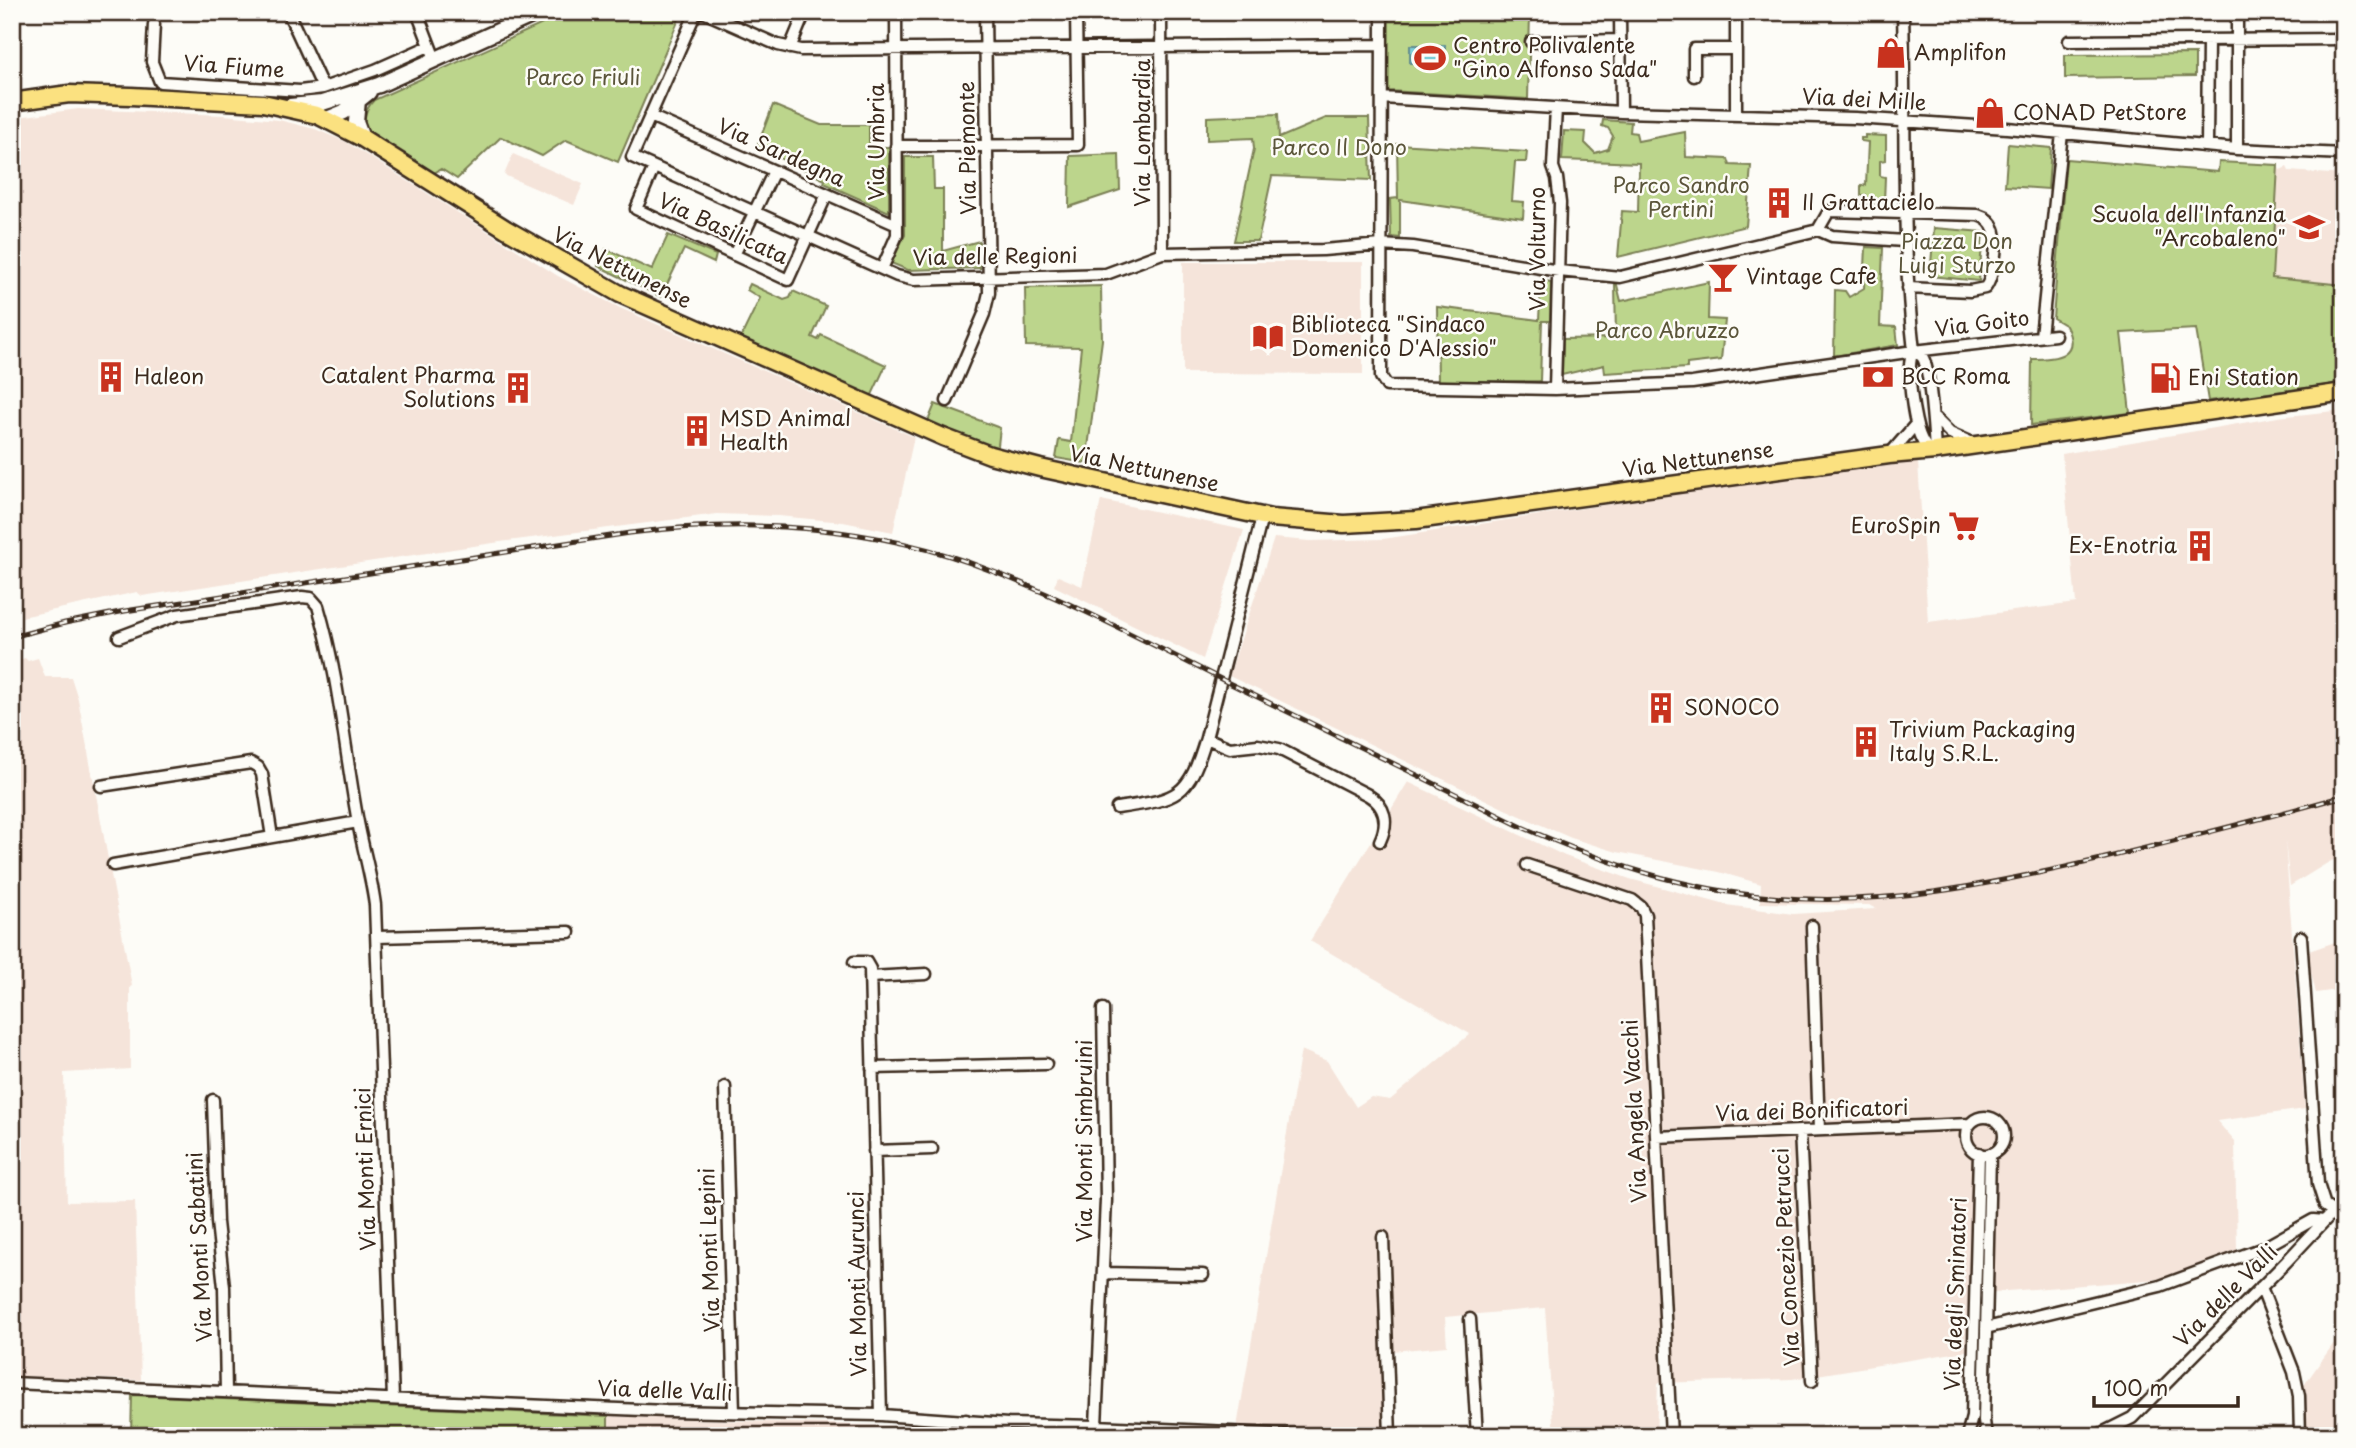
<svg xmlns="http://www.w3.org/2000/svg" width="2356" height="1448" font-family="'Playpen Sans',sans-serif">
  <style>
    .built { fill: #f5e4da }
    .green { fill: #bcd58c; stroke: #7c8055; stroke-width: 2 }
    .water { fill: #7eced8; stroke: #638c8e; stroke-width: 2 }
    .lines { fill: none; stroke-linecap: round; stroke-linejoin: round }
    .street-casing { stroke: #3b2a1e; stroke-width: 15 }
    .secondary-casing { stroke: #3b2a1e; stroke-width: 19 }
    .primary-casing { stroke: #3b2a1e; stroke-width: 21 }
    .street { stroke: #fdfcf7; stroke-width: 10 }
    .secondary { stroke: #fdfcf7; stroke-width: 14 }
    .primary { stroke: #fbe180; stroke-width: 16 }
    .rail-casing { stroke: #3b2a1e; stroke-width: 5 }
    .rail { stroke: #fdfcf7; stroke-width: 2.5; stroke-dasharray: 8; stroke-linecap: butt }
    .labels { text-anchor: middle; stroke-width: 5; stroke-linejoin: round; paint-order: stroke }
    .poi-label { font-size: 21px; fill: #3b2a1e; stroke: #fdfcf7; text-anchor: start }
    .street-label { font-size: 21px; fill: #3b2a1e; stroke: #fdfcf7 }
    .park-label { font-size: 21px; fill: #5b553a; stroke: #fdfcf7 }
  </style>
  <rect width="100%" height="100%" fill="#fdfcf7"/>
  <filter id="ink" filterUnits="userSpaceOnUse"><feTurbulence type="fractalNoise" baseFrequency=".0143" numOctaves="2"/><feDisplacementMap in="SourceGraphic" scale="14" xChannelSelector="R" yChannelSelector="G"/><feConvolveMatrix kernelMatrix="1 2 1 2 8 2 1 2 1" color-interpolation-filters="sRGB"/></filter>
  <g filter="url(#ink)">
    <!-- built -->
    <path class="built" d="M 78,109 L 223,115 L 279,120 L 315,129 L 346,142 L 558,276 L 620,308 L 914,437 L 893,532 L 843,522 L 778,516 L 717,514 L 500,542 L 142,596 L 137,592 L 22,617 L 19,508 L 12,470 L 12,143 L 23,143 L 23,130 L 19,129 L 18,117 Z
      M 513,154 L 583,184 L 574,205 L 504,175 Z
      M 2278,165 L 2280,170 L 2287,167 L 2289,171 L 2344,175 L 2344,285 L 2272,278 Z
      M 1183,262 L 1363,262 L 1363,374 L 1183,373 Z
      M 2344,410 L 2344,856 L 2329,862 L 2290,886 L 2285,840 L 2305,1109 L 2217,1121 L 2235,1142 L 2237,1250 L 2159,1279 L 1969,1294 L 1966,1351 L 1792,1379 L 1658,1383 L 1656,1436 L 1554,1436 L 1545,1308 L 1445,1317 L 1447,1346 L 1393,1351 L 1393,1433 L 1237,1427 L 1301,1050 L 1327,1061 L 1356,1107 L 1371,1097 L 1390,1100 L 1470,1034 L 1310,941 L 1408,782 L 1565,856 L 1630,879 L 1726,905 L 1793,914 L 1876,909 L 1869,905 L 1760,903 L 1761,884 L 1719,872 L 1617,852 L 1571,838 L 1507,810 L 1229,676 L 1274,538 L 1310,541 L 1383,539 L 1734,485 L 1918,462 L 1928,622 L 2076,603 L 2062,454 L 2278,417 Z
      M 1101,500 L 1244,530 L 1203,659 L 1054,586 L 1058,576 L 1082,586 Z
      M 25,658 L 28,661 L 38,658 L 45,677 L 71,677 L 78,699 L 132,986 L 130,987 L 130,1069 L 64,1073 L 67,1202 L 135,1201 L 141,1380 L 12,1376 L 12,662 Z
      M 2344,939 L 2344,989 L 2316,993 L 2306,952 Z
      M 2344,1329 L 2344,1436 L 2307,1436 L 2304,1385 Z
      M 608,1416 L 1154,1436 L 608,1436 Z"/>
    <!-- green -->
    <path class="green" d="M 569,12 L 682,12 L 618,162 L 566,140 L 542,156 L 501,137 L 457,179 L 441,169 L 432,174 L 367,132 C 362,120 365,109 374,100 Z
      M 1388,12 L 1530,12 L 1528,99 L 1388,91 Z
      M 2195,54 L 2195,76 L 2065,78 L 2065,55 Z
      M 773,105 L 821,125 L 869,125 L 869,142 L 873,147 L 889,147 L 889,212 L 824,183 L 825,180 L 757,147 Z
      M 1278,114 L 1279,138 L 1326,118 L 1369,118 L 1371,180 L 1272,176 L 1258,241 L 1234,241 L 1254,149 L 1253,138 L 1207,140 L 1207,117 Z
      M 1603,120 L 1631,122 L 1630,132 L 1636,133 L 1638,141 L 1685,132 L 1686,157 L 1728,159 L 1730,165 L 1751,166 L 1746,226 L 1618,257 L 1622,211 L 1638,212 L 1639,163 L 1562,160 L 1564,131 L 1586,132 L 1585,143 L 1595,153 L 1608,149 L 1613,136 L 1608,128 L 1602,126 Z
      M 1865,135 L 1886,136 L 1886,160 L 1880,161 L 1880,176 L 1885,177 L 1884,202 L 1866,202 L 1866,195 L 1861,195 L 1861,186 L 1866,185 L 1868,142 L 1861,141 L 1861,138 L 1865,138 Z
      M 1397,144 L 1527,152 L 1526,162 L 1515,162 L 1512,201 L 1524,202 L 1523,218 L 1400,200 L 1400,238 L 1391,237 L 1390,199 L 1398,198 Z
      M 2008,144 L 2051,148 L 2048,189 L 2005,186 Z
      M 1119,154 L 1120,190 L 1069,207 L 1070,156 Z
      M 905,157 L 933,157 L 934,189 L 943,189 L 943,251 L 979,241 L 980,268 L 908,270 L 891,263 L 905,235 Z
      M 2066,159 L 2218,172 L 2219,162 L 2278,165 L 2272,278 L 2344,285 L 2344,383 L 2208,401 L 2196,329 L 2121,333 L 2130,413 L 2031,425 L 2032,359 C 2054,359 2082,357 2066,326 L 2053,318 Z
      M 1934,228 L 1983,232 L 1979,281 L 1930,276 Z
      M 668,235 L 716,255 L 714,263 L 684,249 L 661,297 L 598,266 L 606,249 L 652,270 Z
      M 1866,247 L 1883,248 L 1880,326 L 1896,327 L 1898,345 L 1834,356 L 1835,290 L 1845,291 L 1849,297 L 1864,288 Z
      M 1541,280 L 1551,282 L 1550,321 L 1542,321 L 1540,381 L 1438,382 L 1437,307 L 1539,320 Z
      M 1709,282 L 1708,319 L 1725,320 L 1721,360 L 1687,364 L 1687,368 L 1605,373 L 1604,365 L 1562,375 L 1563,339 L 1616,338 L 1615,285 L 1617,285 L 1621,301 Z
      M 750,284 L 784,300 L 790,298 L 793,291 L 826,306 L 812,337 L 818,340 L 821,335 L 886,365 L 871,397 L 779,359 L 741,337 L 760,298 L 747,290 Z
      M 1101,286 L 1102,340 L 1086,463 L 1056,458 L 1059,440 L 1071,442 L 1081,347 L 1026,346 L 1025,288 Z
      M 935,404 L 1000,428 L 997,454 L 926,426 Z
      M 132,1395 L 608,1416 L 608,1436 L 131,1436 Z"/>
    <!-- water -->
    <path class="water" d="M 1410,45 L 1445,45 L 1445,63 L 1410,63 Z"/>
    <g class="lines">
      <defs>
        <path id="street" d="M 288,12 L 323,88 L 375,70 L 429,46
          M 417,12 L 435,59
          M 696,12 L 632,157 L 897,276 L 914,280 L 1106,274 L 1162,253 L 1323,250 L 1381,245 L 1413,247 L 1559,271 L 1620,277 L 1818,230 L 1832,236 L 1904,241
          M 703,12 L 778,45 L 801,50 L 1382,45
          M 1161,12 L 1162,253
          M 1382,12 L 1381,377 L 1387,386 L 1555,389 L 1692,383 L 1914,351 L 2055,335
          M 1620,12 L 1621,112
          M 1736,12 L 1736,114
          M 1903,12 C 1906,125 1901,239 1914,351 C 1904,362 1914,424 1921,438 C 1923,443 1926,447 1930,452
          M 2237,12 L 2237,149
          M 154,24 L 152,62 L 160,82 L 300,91 L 323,88
          M 2069,41 L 2344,39
          M 1531,42 L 1620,40
          M 790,48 L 805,12
          M 1694,76 L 1694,49 L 1736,49
          M 1382,98 L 1621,112 L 1855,118 L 2007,128 L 2237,149 L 2344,154
          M 650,116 L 897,225
          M 896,146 L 1078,145 L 1076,12
          M 2207,146 L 2208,40
          M 654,167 L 636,209 L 788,280 L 827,194
          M 1818,230 L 1829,211 L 1978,215 C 1985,217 1991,221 1994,229 C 1999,241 1993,279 1985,288 L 1970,291 L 1908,288
          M 734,255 L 774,171
          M 882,269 L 897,235 L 896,12
          M 2041,336 L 2062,133
          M 1914,351 C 1917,353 1921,355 1923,358 C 1930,371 1934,433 1935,451
          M 1555,389 L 1560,203 L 1557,178 L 1553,167 L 1556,108
          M 947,401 L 984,314 L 989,293 L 985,12
          M 1933,416 L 1950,433 L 1975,444
          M 1889,455 L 1916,424
          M 119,637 L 177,615 L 302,597 L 311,598 L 318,606 C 338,673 344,743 356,811 C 361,843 371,873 375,905 L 393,1399
          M 1206,738 L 1230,748 L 1258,745 L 1279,749 L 1368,795 C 1386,806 1389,822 1380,841
          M 101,786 L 251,763 L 258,767 L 262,774 L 272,837
          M 1117,808 C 1177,799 1188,799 1206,738 L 1262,517
          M 113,865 L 358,822
          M 1527,865 L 1632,900 L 1641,907 L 1645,915 L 1671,1436
          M 1812,926 L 1819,1130
          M 377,937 L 569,932
          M 2301,937 L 2318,1184 L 2325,1206 L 2344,1220
          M 854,962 L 866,962 L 870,969 L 881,1415
          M 870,977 L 926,974
          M 872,1068 L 1046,1064
          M 725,1087 L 734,1412
          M 213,1100 L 217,1222 L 224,1287 L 226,1392
          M1966 1136a19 19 0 1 1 38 0a19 19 0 1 1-38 0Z
          M 1800,1131 L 1812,1381
          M 1656,1137 L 1970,1124
          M 874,1151 L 932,1149
          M 1383,1237 L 1390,1436
          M 1104,1273 L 1203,1275
          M 2261,1287 L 2294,1372 L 2299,1396 L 2300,1436
          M 1470,1319 L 1477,1436
          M 1986,1328 L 2160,1286 L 2263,1248 L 2313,1220 L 2324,1221
          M 12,1383 L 666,1411 L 881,1415 L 1008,1424 L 1096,1426 L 1316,1436
          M 1096,1426 L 1106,1200 L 1103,1009
          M 966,1436 L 966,1420
          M 1967,1436 L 1972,1417 L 1979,1153
          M 1986,1436 L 1984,1421 L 1990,1154
          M 2096,1436 L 2132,1418 L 2286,1262 L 2344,1200"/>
        <path id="secondary" d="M 358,100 L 356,122 L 362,138
          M 290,106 L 322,103 L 379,85 L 540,12
          M 327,119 L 344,112 L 369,92"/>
        <path id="primary" d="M 12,102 L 69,94 L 131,96 L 263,103 L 317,115 L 362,138 L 506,229 L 620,294 L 943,437 L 990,455 L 1040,468 L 1271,518 L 1344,524 L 1416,520 L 1889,455 L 1935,451 L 2344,392"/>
      </defs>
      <!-- street casing -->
      <use href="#street" class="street-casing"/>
      <!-- secondary casing -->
      <use href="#secondary" class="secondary-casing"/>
      <!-- primary casing -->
      <use href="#primary" class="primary-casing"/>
      <!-- street -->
      <use href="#street" class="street"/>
      <!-- secondary -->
      <use href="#secondary" class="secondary"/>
      <!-- primary -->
      <use href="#primary" class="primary"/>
      <defs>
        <path id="rail" d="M 12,637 L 65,623 L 125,611 L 630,533 C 749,518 876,525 989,570 C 1072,602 1153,645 1233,685 C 1329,732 1426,779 1522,827 C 1602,862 1684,890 1771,897 C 1884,907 1988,885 2097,860 C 2179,840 2262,819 2344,796"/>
      </defs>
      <!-- rail casing -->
      <use href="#rail" class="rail-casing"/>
      <!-- rail -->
      <use href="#rail" class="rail"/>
    </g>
  </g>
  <!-- icons -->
  <defs>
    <symbol id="shop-bare" viewBox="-9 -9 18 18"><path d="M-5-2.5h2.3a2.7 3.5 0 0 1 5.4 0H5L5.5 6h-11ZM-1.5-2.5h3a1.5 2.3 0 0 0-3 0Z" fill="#c8321e" stroke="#fdfcf7" stroke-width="2.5" paint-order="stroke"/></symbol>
    <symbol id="stadium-bare" viewBox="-9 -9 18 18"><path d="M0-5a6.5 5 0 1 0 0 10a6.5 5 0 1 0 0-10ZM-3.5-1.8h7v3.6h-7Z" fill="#c8321e" stroke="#fdfcf7" stroke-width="2.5" paint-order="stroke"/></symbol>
    <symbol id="building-bare" viewBox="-9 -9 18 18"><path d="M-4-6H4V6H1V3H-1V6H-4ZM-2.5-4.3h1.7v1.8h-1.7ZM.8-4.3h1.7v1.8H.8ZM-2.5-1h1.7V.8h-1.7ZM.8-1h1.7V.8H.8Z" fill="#c8321e" stroke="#fdfcf7" stroke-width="2.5" paint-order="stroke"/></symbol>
    <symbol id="school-bare" viewBox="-9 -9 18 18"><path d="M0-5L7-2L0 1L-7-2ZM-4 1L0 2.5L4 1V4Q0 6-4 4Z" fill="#c8321e" stroke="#fdfcf7" stroke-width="2.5" paint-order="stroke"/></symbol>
    <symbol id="bar-bare" viewBox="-9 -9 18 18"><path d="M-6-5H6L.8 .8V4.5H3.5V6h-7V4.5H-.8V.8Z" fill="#c8321e" stroke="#fdfcf7" stroke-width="2.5" paint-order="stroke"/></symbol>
    <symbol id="library-bare" viewBox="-9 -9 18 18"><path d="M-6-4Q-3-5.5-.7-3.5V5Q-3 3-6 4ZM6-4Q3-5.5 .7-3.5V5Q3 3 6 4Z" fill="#c8321e" stroke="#fdfcf7" stroke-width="2.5" paint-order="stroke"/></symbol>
    <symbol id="bank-bare" viewBox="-9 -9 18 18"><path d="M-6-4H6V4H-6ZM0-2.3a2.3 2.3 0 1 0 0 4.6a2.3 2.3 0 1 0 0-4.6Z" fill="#c8321e" stroke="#fdfcf7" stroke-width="2.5" paint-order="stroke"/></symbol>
    <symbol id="fuel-bare" viewBox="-9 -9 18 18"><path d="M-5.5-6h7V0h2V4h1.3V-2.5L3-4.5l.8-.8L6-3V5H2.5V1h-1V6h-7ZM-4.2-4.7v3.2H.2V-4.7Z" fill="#c8321e" stroke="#fdfcf7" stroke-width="2.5" paint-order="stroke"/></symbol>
    <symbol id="supermarket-bare" viewBox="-9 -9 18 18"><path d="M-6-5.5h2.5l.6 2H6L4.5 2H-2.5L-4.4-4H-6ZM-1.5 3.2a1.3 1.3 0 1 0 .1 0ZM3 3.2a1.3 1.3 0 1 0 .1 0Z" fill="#c8321e" stroke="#fdfcf7" stroke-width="2.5" paint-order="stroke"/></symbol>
  </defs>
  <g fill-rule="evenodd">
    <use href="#shop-bare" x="1869" y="31" width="44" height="44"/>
    <use href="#stadium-bare" x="1408" y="36" width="44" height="44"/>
    <use href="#shop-bare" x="1968" y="91" width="44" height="44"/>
    <use href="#building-bare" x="1757" y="181" width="44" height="44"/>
    <use href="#school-bare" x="2287" y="205" width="44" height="44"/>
    <use href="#bar-bare" x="1701" y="255" width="44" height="44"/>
    <use href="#library-bare" x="1246" y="315" width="44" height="44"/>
    <use href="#building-bare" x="89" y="355" width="44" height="44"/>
    <use href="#bank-bare" x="1856" y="355" width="44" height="44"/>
    <use href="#fuel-bare" x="2143" y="356" width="44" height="44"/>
    <use href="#building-bare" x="496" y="366" width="44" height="44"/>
    <use href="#building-bare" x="675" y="409" width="44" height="44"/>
    <use href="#supermarket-bare" x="1942" y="504" width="44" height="44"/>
    <use href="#building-bare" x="2178" y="524" width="44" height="44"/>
    <use href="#building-bare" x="1639" y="686" width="44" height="44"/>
    <use href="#building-bare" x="1844" y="720" width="44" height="44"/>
  </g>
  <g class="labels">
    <!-- poi labels -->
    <g class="poi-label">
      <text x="1453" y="53">Centro Polivalente<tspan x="1453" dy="24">"Gino Alfonso Sada"</tspan></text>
      <text x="1914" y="60">Amplifon</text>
      <text x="2013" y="120">CONAD PetStore</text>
      <text x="1802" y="210">Il Grattacielo</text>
      <text x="2286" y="222" text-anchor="end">Scuola dell'Infanzia<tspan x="2286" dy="24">"Arcobaleno"</tspan></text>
      <text x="1746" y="284">Vintage Cafe</text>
      <text x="1291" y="332">Biblioteca "Sindaco<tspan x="1291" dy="24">Domenico D'Alessio"</tspan></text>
      <text x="495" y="383" text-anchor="end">Catalent Pharma<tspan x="495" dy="24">Solutions</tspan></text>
      <text x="134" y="384">Haleon</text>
      <text x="1901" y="384">BCC Roma</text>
      <text x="2188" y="385">Eni Station</text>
      <text x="720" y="426">MSD Animal<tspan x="720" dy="24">Health</tspan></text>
      <text x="1941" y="533" text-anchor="end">EuroSpin</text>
      <text x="2177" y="553" text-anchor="end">Ex-Enotria</text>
      <text x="1684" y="715">SONOCO</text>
      <text x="1889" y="737">Trivium Packaging<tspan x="1889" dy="24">Italy S.R.L.</tspan></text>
    </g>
    <!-- street labels -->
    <g class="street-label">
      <text transform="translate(234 67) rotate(4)" y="7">Via Fiume</text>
      <text transform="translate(1864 100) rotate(3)" y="7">Via dei Mille</text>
      <text transform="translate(1143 133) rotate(-90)" y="7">Via Lombardia</text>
      <text transform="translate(877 142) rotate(-90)" y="7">Via Umbria</text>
      <text transform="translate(968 148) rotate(-91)" y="7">Via Piemonte</text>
      <text transform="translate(781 153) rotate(24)" y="7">Via Sardegna</text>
      <text transform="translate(723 229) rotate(25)" y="7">Via Basilicata</text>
      <text transform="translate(1538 249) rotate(-90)" y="7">Via Volturno</text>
      <text transform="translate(995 257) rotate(-1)" y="7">Via delle Regioni</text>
      <text transform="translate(622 268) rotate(27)" y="7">Via Nettunense</text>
      <text transform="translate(1982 324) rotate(-7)" y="7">Via Goito</text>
      <text transform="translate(1698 460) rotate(-8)" y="7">Via Nettunense</text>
      <text transform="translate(1144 469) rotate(12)" y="7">Via Nettunense</text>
      <text transform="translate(1635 1111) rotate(-93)" y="7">Via Angela Vacchi</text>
      <text transform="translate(1812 1111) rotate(-2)" y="7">Via dei Bonificatori</text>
      <text transform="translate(1085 1141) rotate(-90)" y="7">Via Monti Simbruini</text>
      <text transform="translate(366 1169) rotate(-92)" y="7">Via Monti Ernici</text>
      <text transform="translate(200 1247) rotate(-93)" y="7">Via Monti Sabatini</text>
      <text transform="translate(710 1250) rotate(-92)" y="7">Via Monti Lepini</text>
      <text transform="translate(1787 1257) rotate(-93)" y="7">Via Concezio Petrucci</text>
      <text transform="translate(858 1284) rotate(-91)" y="7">Via Monti Aurunci</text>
      <text transform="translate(1956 1294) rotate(-88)" y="7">Via degli Sminatori</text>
      <text transform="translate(2226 1296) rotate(-45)" y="7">Via delle Valli</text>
      <text transform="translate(665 1391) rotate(2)" y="7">Via delle Valli</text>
    </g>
    <!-- park labels -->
    <g class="park-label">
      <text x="583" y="85">Parco Friuli</text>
      <text x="1339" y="155">Parco Il Dono</text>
      <text x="1681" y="193">Parco Sandro<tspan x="1681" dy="24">Pertini</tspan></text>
      <text x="1957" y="249">Piazza Don<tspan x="1957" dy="24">Luigi Sturzo</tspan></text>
      <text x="1667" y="338">Parco Abruzzo</text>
    </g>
  </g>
  <!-- margin -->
  <rect width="2356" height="1448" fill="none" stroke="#fdfcf7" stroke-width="42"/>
  <rect x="21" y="21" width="2314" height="1406" fill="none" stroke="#3b2a1e" stroke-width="2.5" filter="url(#ink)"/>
  <!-- scale -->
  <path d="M2094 1396v10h144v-10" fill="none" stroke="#3b2a1e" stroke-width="3.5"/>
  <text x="2104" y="1396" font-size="21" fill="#3b2a1e" stroke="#fdfcf7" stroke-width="5" paint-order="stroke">100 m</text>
</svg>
